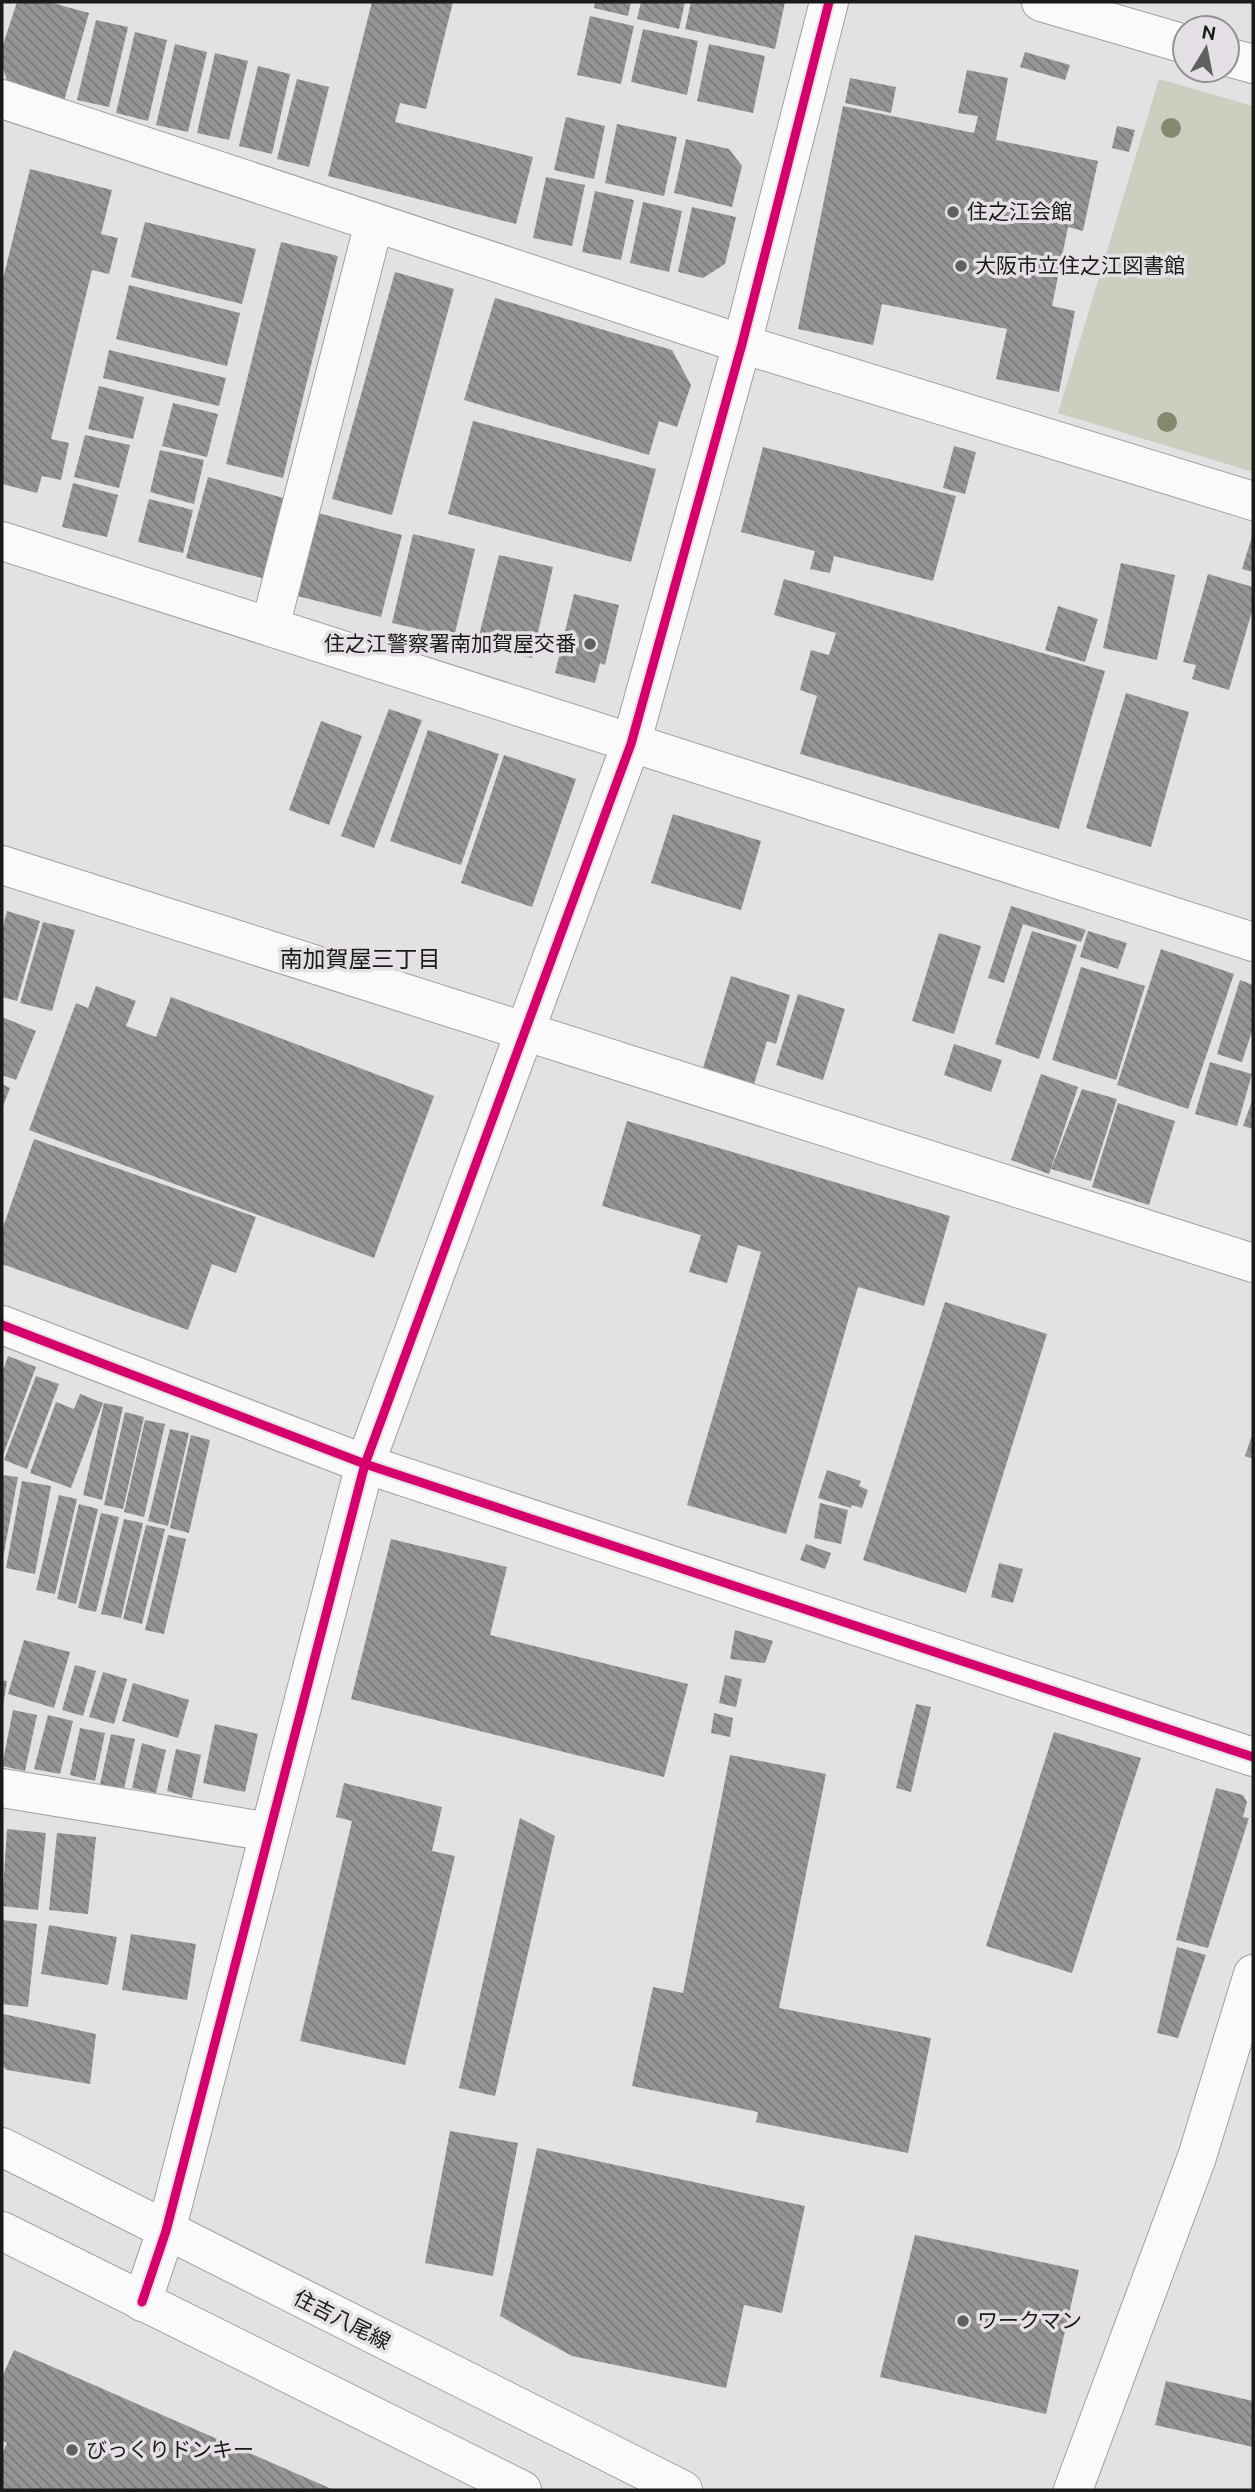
<svg xmlns="http://www.w3.org/2000/svg" width="1255" height="2492" font-family="Ubuntu,'Noto Sans JP',sans-serif">
  <style>
    .park { fill: #cacfbf }
    .building { fill: url(#building-back-hatch) }
    .lines { fill: none; stroke-linecap: round; stroke-linejoin: round }
    .minor-casing { stroke: #a19fa1; stroke-width: 40 }
    .major-casing { stroke: #a19fa1; stroke-width: 40 }
    .minor { stroke: #fbfafb; stroke-width: 38 }
    .major { stroke: #fbfafb; stroke-width: 38 }
    .cycleway-casing { stroke: #e5e0e5; stroke-width: 13 }
    .cycleway { stroke: #d6006c; stroke-width: 9 }
    .tree { fill: #82896d }
    .poi-dot { fill: #616061; stroke: #e5e0e5; stroke-width: 2.5 }
    .labels { text-anchor: middle; stroke-width: 7; stroke-linejoin: round; paint-order: stroke }
    .poi-label { font-size: 21px; fill: #1b1a1b; stroke: #e5e0e5; text-anchor: start }
    .street-label { font-size: 21px; fill: #1b1a1b; stroke: #e5e0e5 }
    .neighbourhood-label { font-size: 23px; fill: #1b1a1b; stroke: #e5e0e5 }
  </style>
  <defs>
    <pattern id="building-back-hatch" width="6" height="6" patternUnits="userSpaceOnUse" patternTransform="scale(1.75)"><rect width="6" height="6" fill="#969496"/><path d="M-1 5l2 2M0 0l6 6M5-1l2 2" fill="none" stroke="#7a787a"/></pattern>
  </defs>
  <rect width="100%" height="100%" fill="#e4e1e4"/>
  <!-- park -->
  <path class="park" d="M 1159,79 L 1253,106 L 1253,472 L 1058,413 Z"/>
  <!-- building -->
  <path class="building" d="M 17,2 L 49,2 L 89,13 L 64,101 L 9,86 L 2,66 L 2,48 Z
    M 372,2 L 453,2 L 426,109 L 400,103 L 395,122 L 533,157 L 516,224 L 328,176 Z
    M 595,2 L 631,2 L 628,16 L 594,8 Z
    M 641,2 L 685,2 L 679,29 L 637,19 Z
    M 691,2 L 785,2 L 775,49 L 685,29 Z
    M 590,16 L 634,26 L 621,84 L 577,75 Z
    M 96,20 L 128,27 L 109,107 L 77,100 Z
    M 643,29 L 698,41 L 687,95 L 631,82 Z
    M 135,32 L 167,40 L 148,121 L 116,113 Z
    M 175,44 L 207,52 L 188,132 L 156,125 Z
    M 709,44 L 765,56 L 753,113 L 697,101 Z
    M 1025,52 L 1070,65 L 1065,80 L 1020,67 Z
    M 215,53 L 248,61 L 229,140 L 197,133 Z
    M 258,66 L 290,74 L 272,154 L 239,146 Z
    M 967,70 L 1008,78 L 996,140 L 1098,161 L 1083,231 L 1068,227 L 1052,306 L 1075,311 L 1059,392 L 996,379 L 1007,329 L 882,304 L 873,345 L 798,329 L 843,106 L 974,133 L 978,116 L 958,113 Z
    M 850,78 L 896,87 L 891,113 L 845,103 Z
    M 297,79 L 329,87 L 309,167 L 277,159 Z
    M 566,117 L 605,126 L 594,179 L 554,170 Z
    M 617,124 L 677,137 L 664,196 L 605,183 Z
    M 1117,126 L 1135,130 L 1129,152 L 1112,148 Z
    M 686,139 L 729,149 L 742,166 L 732,207 L 674,193 Z
    M 30,169 L 112,190 L 101,234 L 118,238 L 109,274 L 92,270 L 51,439 L 69,443 L 61,480 L 42,476 L 37,493 L 2,484 L 2,283 Z
    M 546,177 L 585,185 L 572,246 L 533,238 Z
    M 595,191 L 634,200 L 621,260 L 582,252 Z
    M 643,202 L 682,211 L 669,272 L 630,263 Z
    M 692,207 L 736,217 L 725,264 L 703,278 L 678,272 Z
    M 145,222 L 256,249 L 242,304 L 131,277 Z
    M 281,242 L 338,256 L 283,478 L 226,464 Z
    M 395,272 L 454,289 L 392,515 L 332,499 Z
    M 129,285 L 240,313 L 227,366 L 116,339 Z
    M 495,298 L 672,350 L 691,385 L 677,427 L 659,421 L 649,455 L 464,400 Z
    M 109,350 L 226,378 L 219,406 L 103,378 Z
    M 99,386 L 144,397 L 133,439 L 88,429 Z
    M 173,403 L 218,414 L 207,457 L 162,446 Z
    M 473,421 L 656,469 L 631,562 L 448,514 Z
    M 85,435 L 130,445 L 119,488 L 74,477 Z
    M 954,446 L 976,452 L 965,494 L 943,488 Z
    M 763,447 L 956,496 L 933,581 L 834,556 L 830,573 L 810,569 L 815,551 L 741,532 Z
    M 160,450 L 204,460 L 194,504 L 150,492 Z
    M 208,477 L 287,499 L 265,579 L 186,558 Z
    M 73,483 L 118,495 L 107,537 L 62,527 Z
    M 149,499 L 193,510 L 183,553 L 138,542 Z
    M 318,513 L 402,535 L 381,617 L 297,596 Z
    M 1253,533 L 1253,572 L 1242,569 Z
    M 413,534 L 475,549 L 454,637 L 392,623 Z
    M 499,555 L 553,567 L 532,658 L 477,644 Z
    M 1121,563 L 1175,575 L 1157,660 L 1103,648 Z
    M 1208,574 L 1253,587 L 1253,608 L 1229,690 L 1192,679 L 1196,665 L 1183,662 Z
    M 784,579 L 1105,671 L 1059,829 L 800,754 L 817,696 L 800,690 L 811,650 L 829,655 L 836,633 L 774,615 Z
    M 574,594 L 619,605 L 605,665 L 600,663 L 595,683 L 555,673 Z
    M 1058,606 L 1098,619 L 1085,662 L 1045,650 Z
    M 1126,693 L 1189,712 L 1151,847 L 1086,828 Z
    M 389,709 L 422,720 L 374,848 L 341,836 Z
    M 321,721 L 362,736 L 329,825 L 289,810 Z
    M 428,730 L 499,754 L 461,865 L 390,841 Z
    M 504,755 L 576,779 L 532,907 L 461,883 Z
    M 673,814 L 761,841 L 741,910 L 651,883 Z
    M 1011,906 L 1086,930 L 1081,942 L 1023,924 L 1004,983 L 988,978 Z
    M 7,911 L 40,921 L 17,1001 L 2,997 L 2,931 Z
    M 43,922 L 75,930 L 52,1011 L 20,1003 Z
    M 1032,931 L 1077,945 L 1039,1059 L 995,1044 Z
    M 1088,931 L 1127,943 L 1118,969 L 1080,957 Z
    M 939,933 L 981,946 L 954,1034 L 912,1021 Z
    M 1161,949 L 1234,974 L 1188,1109 L 1117,1085 Z
    M 1081,967 L 1145,986 L 1116,1080 L 1052,1060 Z
    M 731,976 L 790,995 L 776,1044 L 767,1041 L 754,1084 L 703,1068 Z
    M 1240,980 L 1253,985 L 1253,1028 L 1242,1062 L 1217,1054 Z
    M 96,986 L 136,1001 L 126,1026 L 156,1037 L 171,997 L 434,1096 L 374,1258 L 29,1130 L 76,1003 L 88,1008 Z
    M 798,994 L 845,1009 L 823,1080 L 776,1065 Z
    M 2,1017 L 36,1031 L 16,1080 L 2,1075 Z
    M 954,1044 L 1002,1060 L 991,1092 L 944,1075 Z
    M 1210,1062 L 1252,1074 L 1237,1126 L 1195,1114 Z
    M 1041,1074 L 1078,1087 L 1049,1174 L 1011,1160 Z
    M 2,1084 L 10,1088 L 2,1109 Z
    M 1082,1089 L 1117,1099 L 1091,1181 L 1051,1169 Z
    M 1253,1098 L 1253,1129 L 1243,1126 Z
    M 1118,1103 L 1175,1121 L 1149,1205 L 1092,1187 Z
    M 627,1121 L 950,1216 L 924,1306 L 858,1287 L 786,1534 L 687,1505 L 761,1252 L 738,1245 L 727,1283 L 689,1272 L 701,1235 L 602,1206 Z
    M 34,1139 L 256,1217 L 236,1273 L 212,1264 L 188,1330 L 2,1264 L 2,1230 Z
    M 945,1302 L 1047,1334 L 966,1593 L 863,1560 Z
    M 8,1356 L 36,1367 L 2,1458 L 2,1373 Z
    M 36,1376 L 59,1384 L 27,1469 L 4,1460 Z
    M 80,1394 L 103,1403 L 71,1488 L 30,1473 L 56,1402 L 74,1409 Z
    M 104,1403 L 123,1407 L 102,1500 L 83,1495 Z
    M 125,1412 L 144,1417 L 123,1509 L 104,1505 Z
    M 145,1420 L 165,1424 L 144,1517 L 124,1512 Z
    M 170,1429 L 189,1433 L 168,1526 L 148,1521 Z
    M 1253,1432 L 1253,1459 L 1245,1456 Z
    M 191,1435 L 210,1440 L 189,1533 L 170,1528 Z
    M 827,1470 L 861,1481 L 859,1486 L 868,1490 L 862,1508 L 852,1505 L 851,1508 L 818,1498 Z
    M 2,1475 L 18,1477 L 3,1558 L 2,1558 Z
    M 22,1481 L 51,1486 L 35,1574 L 6,1568 Z
    M 59,1495 L 77,1499 L 55,1594 L 36,1590 Z
    M 820,1503 L 848,1510 L 841,1544 L 814,1538 Z
    M 79,1504 L 98,1509 L 76,1604 L 57,1599 Z
    M 101,1513 L 119,1517 L 96,1612 L 78,1608 Z
    M 124,1519 L 143,1523 L 121,1618 L 101,1614 Z
    M 146,1525 L 165,1529 L 142,1624 L 123,1619 Z
    M 168,1535 L 186,1539 L 164,1634 L 145,1630 Z
    M 391,1539 L 507,1567 L 490,1635 L 688,1684 L 664,1777 L 351,1699 Z
    M 806,1544 L 831,1553 L 825,1569 L 800,1560 Z
    M 999,1563 L 1023,1569 L 1013,1603 L 991,1597 Z
    M 735,1630 L 773,1641 L 765,1663 L 730,1659 Z
    M 24,1640 L 70,1652 L 54,1708 L 8,1694 Z
    M 75,1665 L 96,1671 L 83,1716 L 62,1710 Z
    M 103,1672 L 127,1679 L 114,1724 L 89,1717 Z
    M 725,1675 L 742,1679 L 736,1707 L 719,1703 Z
    M 2,1680 L 7,1681 L 3,1705 L 2,1705 Z
    M 133,1683 L 189,1700 L 178,1738 L 122,1721 Z
    M 916,1704 L 931,1707 L 911,1792 L 896,1788 Z
    M 13,1710 L 37,1715 L 25,1771 L 2,1766 Z
    M 714,1713 L 733,1718 L 730,1737 L 711,1733 Z
    M 48,1715 L 73,1721 L 60,1774 L 34,1769 Z
    M 215,1724 L 258,1734 L 245,1792 L 203,1783 Z
    M 80,1728 L 105,1733 L 95,1781 L 70,1775 Z
    M 1054,1732 L 1141,1758 L 1072,1973 L 986,1946 Z
    M 111,1734 L 135,1739 L 124,1789 L 100,1784 Z
    M 142,1743 L 166,1750 L 156,1793 L 132,1788 Z
    M 176,1749 L 201,1755 L 192,1798 L 167,1791 Z
    M 730,1755 L 826,1774 L 779,2008 L 931,2038 L 908,2153 L 756,2122 L 758,2112 L 632,2086 L 653,1987 L 683,1993 Z
    M 344,1783 L 442,1807 L 432,1851 L 455,1856 L 405,2065 L 300,2041 L 352,1821 L 336,1817 Z
    M 1216,1788 L 1243,1795 L 1247,1802 L 1243,1817 L 1249,1818 L 1208,1948 L 1176,1940 Z
    M 520,1818 L 555,1836 L 495,2096 L 459,2088 Z
    M 7,1829 L 46,1833 L 38,1910 L 2,1906 Z
    M 57,1833 L 96,1837 L 88,1914 L 49,1910 Z
    M 2,1920 L 37,1924 L 28,2007 L 2,2004 Z
    M 49,1925 L 117,1937 L 108,1985 L 41,1974 Z
    M 131,1934 L 196,1944 L 187,2000 L 122,1990 Z
    M 1177,1947 L 1206,1955 L 1178,2038 L 1157,2033 Z
    M 3,2014 L 96,2034 L 90,2084 L 7,2070 L 2,2066 Z
    M 450,2131 L 518,2143 L 493,2276 L 425,2263 Z
    M 537,2148 L 805,2206 L 782,2313 L 744,2305 L 726,2388 L 572,2356 L 500,2316 Z
    M 915,2235 L 1079,2270 L 1046,2414 L 880,2377 Z
    M 14,2350 L 334,2490 L 2,2490 L 2,2454 L 7,2443 L 2,2440 L 2,2377 Z
    M 1166,2381 L 1253,2401 L 1253,2447 L 1155,2425 Z"/>
  <g class="lines">
    <defs>
      <path id="minor" d="M 1041,2 L 1185,44
        M 1227,57 L 1253,64
        M 2,99 L 742,344 L 1253,501
        M 2,541 L 1253,942
        M 270,627 L 374,223
        M 2,865 L 1253,1263
        M 2,1325 L 365,1464 L 1253,1757
        M 2,1788 L 269,1832
        M 142,2302 L 166,2231 L 365,1464 L 631,744 L 742,344 L 829,2
        M 1073,2490 L 1197,2157 L 1253,1974"/>
      <path id="major" d="M 2,2147 L 683,2490
        M 2,2231 L 522,2490"/>
    </defs>
    <!-- minor casing -->
    <use href="#minor" class="minor-casing"/>
    <!-- major casing -->
    <use href="#major" class="major-casing"/>
    <!-- minor -->
    <use href="#minor" class="minor"/>
    <!-- major -->
    <use href="#major" class="major"/>
    <defs>
      <path id="cycleway" d="M 2,1325 L 365,1464 L 1253,1757
        M 142,2302 L 166,2231 L 365,1464 L 631,744 L 742,344 L 829,2"/>
    </defs>
    <!-- cycleway casing -->
    <use href="#cycleway" class="cycleway-casing"/>
    <!-- cycleway -->
    <use href="#cycleway" class="cycleway"/>
  </g>
  <!-- trees -->
  <g class="tree">
    <circle cx="1171" cy="128" r="10"/>
    <circle cx="1167" cy="422" r="10"/>
  </g>
  <!-- markers -->
  <g class="poi-dot">
    <circle cx="953" cy="212" r="7"/>
    <circle cx="961" cy="266" r="7"/>
    <circle cx="590" cy="644" r="7"/>
    <circle cx="963" cy="2321" r="7"/>
    <circle cx="72" cy="2450" r="7"/>
  </g>
  <g class="labels">
    <!-- poi labels -->
    <g class="poi-label">
      <text x="967" y="219">住之江会館</text>
      <text x="975" y="273">大阪市立住之江図書館</text>
      <text x="576" y="651" text-anchor="end">住之江警察署南加賀屋交番</text>
      <text x="977" y="2328">ワークマン</text>
      <text x="86" y="2457">びっくりドンキー</text>
    </g>
    <!-- street labels -->
    <g class="street-label">
      <text transform="translate(342 2320) rotate(27)" y="7">住吉八尾線</text>
    </g>
    <!-- neighbourhood labels -->
    <g class="neighbourhood-label">
      <text x="360" y="967">南加賀屋三丁目</text>
    </g>
  </g>
  <!-- border -->
  <rect width="1255" height="2492" fill="none" stroke="#1b1a1b" stroke-width="7"/>
  <!-- north arrow -->
  <g transform="translate(1206 49) rotate(10)"><circle r="33" fill="#e5e0e5" stroke="#949194" stroke-width="2"/>
  <path d="M0-5L12 26L0 18L-12 26Z" fill="#616061"/>
  <text y="-10" font-size="19" font-weight="bold" text-anchor="middle" fill="#1b1a1b">N</text>
  </g>
</svg>
